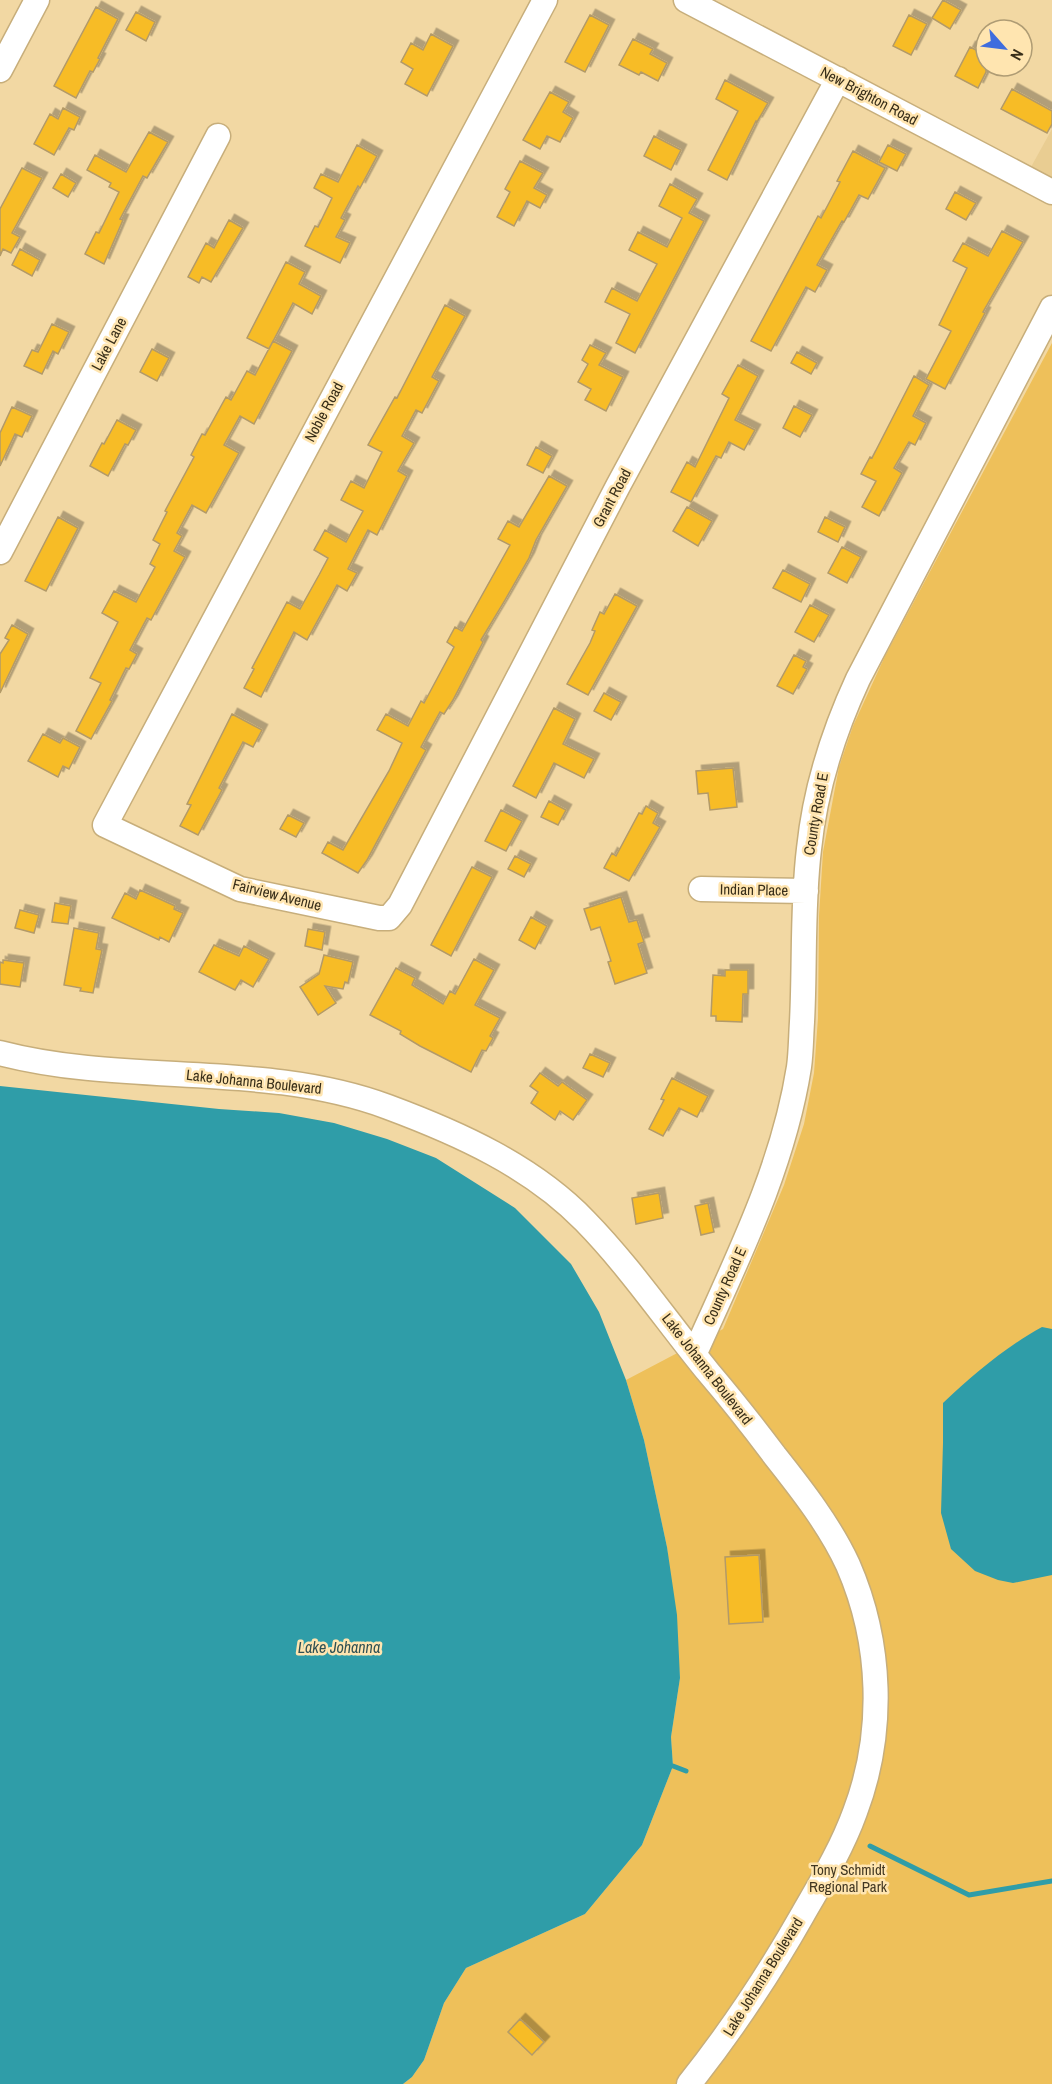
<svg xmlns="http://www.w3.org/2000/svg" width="1052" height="2084" font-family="'Archivo Narrow',sans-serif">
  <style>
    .built { fill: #e9cd92 }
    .green { fill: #eec05a }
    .water { fill: #2f9da8 }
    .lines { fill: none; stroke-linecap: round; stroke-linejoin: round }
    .stream { stroke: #2f9da8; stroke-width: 5 }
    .building { fill: #f7bc27; stroke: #b39a68; stroke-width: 1.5; filter: url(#shadow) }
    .minor-casing { stroke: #c7ae7b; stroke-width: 27 }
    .minor { stroke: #fff; stroke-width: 24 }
    .labels { text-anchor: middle; stroke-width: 5; stroke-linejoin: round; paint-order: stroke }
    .street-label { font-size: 15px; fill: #382e19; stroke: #ffe5b0 }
    .park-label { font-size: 15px; fill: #423721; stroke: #ffe5b0 }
    .water-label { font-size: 16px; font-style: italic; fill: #2f5053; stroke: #ffe5b0 }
  </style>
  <defs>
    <filter id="shadow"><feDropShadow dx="5.5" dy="-5.5" stdDeviation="0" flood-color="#0004"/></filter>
  </defs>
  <rect width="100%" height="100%" fill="#f2d8a3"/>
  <!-- built -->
  <path class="built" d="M 1052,129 L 1052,179 L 1031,167 Z"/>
  <!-- green -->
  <path class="green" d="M 1052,343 L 1052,2084 L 403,2084 L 412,2077 L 424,2060 L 444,2003 L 466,1968 L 585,1914 L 642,1845 L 673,1766 L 671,1737 L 680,1678 L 667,1547 L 644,1440 L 626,1380 L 723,1329 L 784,1185 L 804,1124 L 814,1073 L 818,1018 L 819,916 L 823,852 L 839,767 L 853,726 L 885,656 Z"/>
  <!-- water -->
  <path class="water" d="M 0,1086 L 219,1109 L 279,1113 L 334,1123 L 387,1139 L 436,1158 L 515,1208 L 571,1264 L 599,1312 L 626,1380 L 644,1440 L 667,1547 L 677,1615 L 680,1678 L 671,1737 L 673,1766 L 642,1845 L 585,1914 L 466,1968 L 444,2003 L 424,2060 L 412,2077 L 403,2084 L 0,2084 Z
    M 1042,1327 L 1052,1329 L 1052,1575 L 1013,1583 L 998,1580 L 975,1571 L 951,1549 L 941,1513 L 943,1443 L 943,1403 C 974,1374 1004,1348 1042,1327 Z"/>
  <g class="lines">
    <!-- stream -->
    <path class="stream" d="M 673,1766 L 686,1771
      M 870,1846 L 969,1895 L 1052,1881"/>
  </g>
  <!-- building -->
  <path class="building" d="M 943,0 L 961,10 L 950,29 L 932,18 Z
    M 96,7 L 118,19 L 98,58 L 100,59 L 93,72 L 90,71 L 76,98 L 54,86 Z
    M 136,12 L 155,22 L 146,41 L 126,30 Z
    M 590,15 L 609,25 L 585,72 L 565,62 Z
    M 909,15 L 927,24 L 911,55 L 893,46 Z
    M 431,34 L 453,46 L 427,96 L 405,84 L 413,69 L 401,62 L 411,43 L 423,50 Z
    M 633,39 L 653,49 L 650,54 L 667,63 L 658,81 L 641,72 L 639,75 L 619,65 Z
    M 970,47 L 986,55 L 986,72 L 978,88 L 955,76 Z
    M 725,80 L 768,103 L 757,122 L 756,121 L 727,180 L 708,170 L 738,111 L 716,99 Z
    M 1012,89 L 1052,111 L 1052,124 L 1047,133 L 1001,109 Z
    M 550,92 L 569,102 L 563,112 L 573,118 L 560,142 L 547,136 L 540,149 L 523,140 Z
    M 63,108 L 80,117 L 74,130 L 69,128 L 54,155 L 34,144 L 50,114 L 58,119 Z
    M 149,132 L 168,142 L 147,178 L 143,176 L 120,219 L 123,220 L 104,264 L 85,254 L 96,232 L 99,233 L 119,192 L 109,187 L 111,183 L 87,170 L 95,155 L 126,172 Z
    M 654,136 L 681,150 L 671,170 L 644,156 Z
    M 357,145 L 377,156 L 360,188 L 358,186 L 341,218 L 345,220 L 336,237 L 350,243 L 340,263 L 305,246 L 315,226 L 318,227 L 332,198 L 314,188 L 321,174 L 338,182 Z
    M 888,145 L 906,154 L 897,171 L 879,162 Z
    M 853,151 L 885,168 L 868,199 L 859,195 L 844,222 L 842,221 L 817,265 L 827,270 L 815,292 L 806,287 L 771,351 L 751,341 L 818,216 L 821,218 L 840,182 L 837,181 Z
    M 520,161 L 543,173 L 534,188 L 547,195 L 540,208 L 527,201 L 514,226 L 497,217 L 510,192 L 505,189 Z
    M 22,168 L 42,178 L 12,233 L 20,237 L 11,253 L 3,249 L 0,256 L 0,209 Z
    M 61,174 L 76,183 L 68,197 L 53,188 Z
    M 670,184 L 697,199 L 689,213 L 704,221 L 635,353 L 616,343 L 630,314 L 605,302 L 612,288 L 637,301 L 657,264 L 629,250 L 638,232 L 667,247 L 682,218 L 659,206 Z
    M 955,192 L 976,203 L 966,220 L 946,209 Z
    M 229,220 L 243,228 L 211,282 L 202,277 L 199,283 L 188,277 L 206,243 L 214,248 Z
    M 1002,231 L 1023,242 L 983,312 L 985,313 L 945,389 L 926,379 L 951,331 L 939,325 L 967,268 L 953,261 L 963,243 L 988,256 Z
    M 20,249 L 40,260 L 32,276 L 12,265 Z
    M 286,262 L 305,272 L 299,284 L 321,296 L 312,314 L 293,303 L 269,349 L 247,338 Z
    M 445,305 L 465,316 L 432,377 L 439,381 L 422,413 L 416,410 L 402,436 L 414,443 L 398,471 L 407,476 L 377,535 L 368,530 L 348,569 L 357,573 L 347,591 L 337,585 L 307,640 L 294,632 L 261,697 L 244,688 L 254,669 L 252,668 L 287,602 L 300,609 L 319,575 L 328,558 L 314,550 L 325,530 L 346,542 L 363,511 L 341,500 L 351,481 L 364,488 L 382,452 L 368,445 L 395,397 L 397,398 Z
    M 52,324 L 69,332 L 58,354 L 53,351 L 42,374 L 24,366 L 32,350 L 38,352 Z
    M 273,341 L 292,351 L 254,424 L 240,416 L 224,445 L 239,453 L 206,513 L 192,505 L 177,533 L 182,536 L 174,551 L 185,557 L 151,620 L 147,618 L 130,650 L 137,654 L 129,669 L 126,668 L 110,700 L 112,701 L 91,739 L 76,731 L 101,683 L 90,678 L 118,622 L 102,613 L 114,591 L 136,602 L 155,567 L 150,564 L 160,544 L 153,540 L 167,512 L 165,511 L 194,457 L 191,455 L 202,434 L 205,435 L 226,397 L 231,400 L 247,371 L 255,375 Z
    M 590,345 L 606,353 L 599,365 L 623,377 L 606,411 L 585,400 L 591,389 L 578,382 L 588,364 L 582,360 Z
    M 152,349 L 169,358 L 157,381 L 140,372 Z
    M 797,352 L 817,363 L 811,374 L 791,363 Z
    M 738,365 L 758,376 L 735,420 L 755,430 L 744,450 L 729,442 L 721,458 L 716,456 L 691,502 L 671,492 L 687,462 L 695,467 L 729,398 L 722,394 Z
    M 914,376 L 929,385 L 913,416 L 926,423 L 915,445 L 909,442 L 894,468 L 902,473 L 879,516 L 862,507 L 876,481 L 861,474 L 870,457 L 872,458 Z
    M 794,406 L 812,415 L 800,437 L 783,428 Z
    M 12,407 L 32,416 L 22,437 L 15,434 L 0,466 L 0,433 Z
    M 117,420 L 136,430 L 128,445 L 125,444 L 108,476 L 90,466 L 102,443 L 104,444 Z
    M 536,447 L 552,456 L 543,473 L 527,465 Z
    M 549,476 L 567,486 L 536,540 L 529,558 L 505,600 L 481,640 L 483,642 L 453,700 L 444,714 L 440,712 L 421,747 L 426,750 L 367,860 L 358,873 L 322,853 L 328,842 L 343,850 L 389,771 L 402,743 L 377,730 L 386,714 L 408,726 L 421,701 L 424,703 L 454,647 L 447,642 L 455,627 L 462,631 L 510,545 L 498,539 L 508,521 L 519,527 Z
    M 687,507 L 712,521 L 698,546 L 673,531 Z
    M 58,517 L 78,528 L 46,591 L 25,581 Z
    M 825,517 L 845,527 L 838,542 L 818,532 Z
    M 842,547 L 861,557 L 847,583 L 828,573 Z
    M 783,570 L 810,584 L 801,602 L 773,588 Z
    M 615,594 L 637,606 L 588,695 L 567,684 L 590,643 L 595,631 L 592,630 L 600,612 L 604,614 Z
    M 810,605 L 829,615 L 814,642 L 795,632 Z
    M 12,625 L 28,634 L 0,693 L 0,654 L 9,640 L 5,638 Z
    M 794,655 L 806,661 L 803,667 L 807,669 L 793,694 L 777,686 Z
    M 604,693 L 621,702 L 611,720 L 594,711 Z
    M 554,708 L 575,719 L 563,744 L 594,759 L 584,778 L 554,763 L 536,798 L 513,786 Z
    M 232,714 L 262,730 L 253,747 L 243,742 L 219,788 L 222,790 L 198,835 L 180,826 L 191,805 L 187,804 Z
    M 43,734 L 60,743 L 63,738 L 80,747 L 69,769 L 63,766 L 58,777 L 28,761 Z
    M 733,768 L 737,807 L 710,810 L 708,793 L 698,794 L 696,771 Z
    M 549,801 L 566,810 L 558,825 L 541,817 Z
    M 646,806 L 658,813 L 653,823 L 660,827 L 629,881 L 604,868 L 612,853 L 616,856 L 639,813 L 642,814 Z
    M 501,810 L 522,821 L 506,851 L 485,841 Z
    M 288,815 L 304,823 L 296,837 L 280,829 Z
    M 515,856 L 531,864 L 524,877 L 508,869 Z
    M 472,867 L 492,877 L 451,956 L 431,945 Z
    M 140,890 L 175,906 L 174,909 L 183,913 L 169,942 L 160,937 L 159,940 L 112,918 L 125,893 L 136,899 Z
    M 621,897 L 629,922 L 637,920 L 644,942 L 638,944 L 647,973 L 615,984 L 608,962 L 611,961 L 600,927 L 591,930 L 584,909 Z
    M 55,903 L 71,906 L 68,924 L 52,922 Z
    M 20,910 L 39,915 L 34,933 L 15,928 Z
    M 531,917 L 547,926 L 535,949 L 519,940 Z
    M 74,928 L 99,933 L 96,949 L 102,950 L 93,993 L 80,991 L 81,988 L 64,985 Z
    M 308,929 L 325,932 L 322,950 L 305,946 Z
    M 214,945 L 239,956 L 244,946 L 269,959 L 253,987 L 241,980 L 235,990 L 199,972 Z
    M 324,955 L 353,962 L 348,983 L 345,982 L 343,989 L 325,986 L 336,1003 L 318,1015 L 300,987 L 319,974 Z
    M 474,959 L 494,970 L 475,1005 L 500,1018 L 490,1036 L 493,1038 L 486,1051 L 482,1050 L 471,1072 L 420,1046 L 400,1034 L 401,1031 L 370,1015 L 396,968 L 415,978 L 412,985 L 443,1004 L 450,991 L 455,994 Z
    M 3,960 L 24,963 L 20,987 L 0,984 L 0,962 L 3,963 Z
    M 725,970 L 748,970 L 748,994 L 743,994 L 742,1022 L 716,1021 L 716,1016 L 711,1016 L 713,975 L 725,976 Z
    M 590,1054 L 610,1063 L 603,1077 L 583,1068 Z
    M 540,1073 L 558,1086 L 562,1082 L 587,1100 L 573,1120 L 560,1111 L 555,1120 L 531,1103 L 538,1092 L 530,1086 Z
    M 672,1078 L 708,1096 L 697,1117 L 679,1108 L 663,1136 L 649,1129 L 664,1100 L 661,1099 Z
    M 659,1193 L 663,1218 L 636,1224 L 632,1198 Z
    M 708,1203 L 714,1232 L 701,1235 L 695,1206 Z
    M 759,1555 L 763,1622 L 729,1624 L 725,1557 Z
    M 520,2019 L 544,2042 L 532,2055 L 508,2032 Z"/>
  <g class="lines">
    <defs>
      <path id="minor" d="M 545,0 L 105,825 L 240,889 L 379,918 L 389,918 L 400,905 L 618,486 L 838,79
        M 686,0 L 1052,192
        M 0,70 L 37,0
        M 0,552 L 218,136
        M 701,889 L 806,891
        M 0,1053 C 127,1086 264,1061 388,1107 C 458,1133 532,1166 585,1221 C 630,1267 668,1323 709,1373 C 732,1400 754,1428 775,1456 C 802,1490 830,1526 848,1565 C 882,1643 885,1733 855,1812 C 842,1848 822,1881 803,1914 C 769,1974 732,2030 689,2084
        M 695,1353 C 736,1261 783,1169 799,1067 C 801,1053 801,1037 802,1022 C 805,965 802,906 809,849 C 815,790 833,733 858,679 L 1052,308"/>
    </defs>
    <!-- minor casing -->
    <use href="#minor" class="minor-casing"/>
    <!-- minor -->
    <use href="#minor" class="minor"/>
  </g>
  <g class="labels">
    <!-- street labels -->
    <g class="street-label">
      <text transform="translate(869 96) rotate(28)" y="5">New Brighton Road</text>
      <text transform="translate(109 344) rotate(-62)" y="5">Lake Lane</text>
      <text transform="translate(324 412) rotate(-62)" y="5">Noble Road</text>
      <text transform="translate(612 498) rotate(-62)" y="5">Grant Road</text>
      <text transform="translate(816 814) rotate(-80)" y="5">County Road E</text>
      <text transform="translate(754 890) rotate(1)" y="5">Indian Place</text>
      <text transform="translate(277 895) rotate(14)" y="5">Fairview Avenue</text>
      <text transform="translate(254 1082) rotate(6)" y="5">Lake Johanna Boulevard</text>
      <text transform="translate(725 1286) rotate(-66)" y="5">County Road E</text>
      <text transform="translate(707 1369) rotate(52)" y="5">Lake Johanna Boulevard</text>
      <text transform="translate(763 1977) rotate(-58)" y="5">Lake Johanna Boulevard</text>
    </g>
    <!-- park labels -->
    <g class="park-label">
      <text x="848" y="1875">Tony Schmidt<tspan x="848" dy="17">Regional Park</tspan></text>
    </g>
    <!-- water labels -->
    <g class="water-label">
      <text x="339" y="1653">Lake Johanna</text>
    </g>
  </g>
  <!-- north arrow -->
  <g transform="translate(1004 48) rotate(118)"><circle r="28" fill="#ffe5b0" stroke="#af9c74" stroke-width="1.5"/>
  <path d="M0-4.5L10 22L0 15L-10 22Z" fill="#3f6dde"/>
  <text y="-9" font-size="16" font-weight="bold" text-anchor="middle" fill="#382e19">N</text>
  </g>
</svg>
